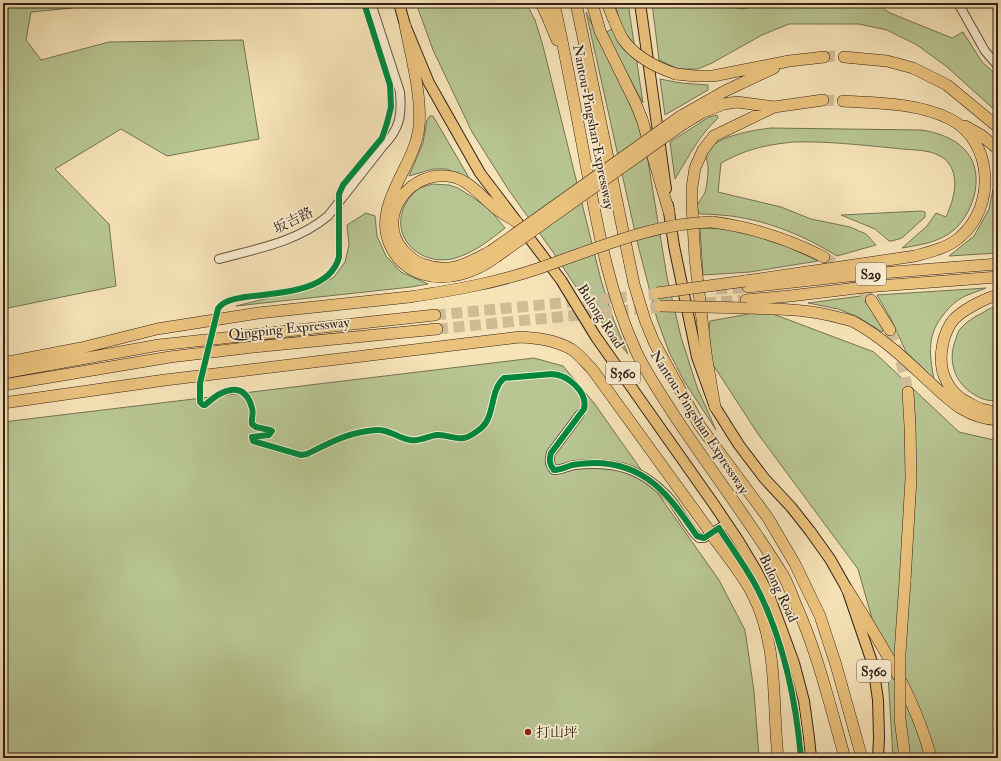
<svg xmlns="http://www.w3.org/2000/svg" width="1001" height="761" font-family="'IM FELL Double Pica','Noto Serif SC',serif">
  <style>
    .green { fill: #b7c592; stroke: #757255 }
    .lines { fill: none; stroke-linecap: round; stroke-linejoin: round }
    .highway-tunnel { stroke: #cfbc97; stroke-width: 11; stroke-dasharray: 11 5.5; stroke-linecap: butt }
    .minor-casing { stroke: #645140; stroke-width: 10 }
    .major-casing { stroke: #332018; stroke-width: 12 }
    .highway-casing { stroke: #332018; stroke-width: 12 }
    .minor { stroke: #f9edd0; stroke-width: 8 }
    .major { stroke: #ebc27c; stroke-width: 10 }
    .highway { stroke: #ebc27c; stroke-width: 11 }
    .highway-bridge-casing { stroke: #332018; stroke-width: 12; stroke-linecap: butt }
    .highway-bridge { stroke: #ebc27c; stroke-width: 11 }
    .cycleway-casing { stroke: #f9edd0; stroke-width: 8 }
    .cycleway { stroke: #00873e; stroke-width: 6 }
    .poi-dot { fill: #8f2418; stroke: #f9edd0; stroke-width: 1.5 }
    .labels { text-anchor: middle; stroke-width: 3.5; stroke-linejoin: round; paint-order: stroke }
    .shield { fill: #f9edd0; stroke: #6e5e4f; stroke-width: 1 }
    .shield-label { font-size: 13px; font-weight: bold; fill: #332018 }
    .street-label { font-size: 14px; fill: #332018; stroke: #f9edd0 }
    .poi-label { font-size: 14px; fill: #332018; stroke: #f9edd0; text-anchor: start }
  </style>
  <rect width="100%" height="100%" fill="#f6e3b7"/>
  <filter id="stains"><feTurbulence type="fractalNoise" baseFrequency=".005" numOctaves="4"/><feColorMatrix values="0 0 0 0 .2 0 0 0 0 .09 0 0 0 0 .02 0 0 0 .5 -.17"/></filter>
  <radialGradient id="worn" r=".72"><stop offset=".6" stop-color="#630" stop-opacity="0"/><stop offset="1" stop-color="#630" stop-opacity=".3"/></radialGradient>
  <!-- green -->
  <path class="green" d="M 3,3 L 77,3 L 73,8 L 31,12 L 26,40 L 41,60 L 109,42 L 243,40 L 259,139 L 167,156 L 121,129 L 55,169 L 109,224 L 116,286 L 3,309 Z
    M 416,3 L 526,3 L 535,20 L 543,46 L 601,280 L 614,321 L 628,354 L 610,333 L 578,290 L 553,252 L 508,189 L 472,132 L 433,50 Z
    M 615,3 L 628,3 L 643,103 L 612,46 L 607,32 L 620,23 Z
    M 652,3 L 708,3 L 743,9 L 764,3 L 876,3 L 890,13 L 952,38 L 963,32 L 982,62 L 998,76 L 998,113 L 946,66 L 917,45 L 887,30 L 859,24 L 789,24 L 762,35 L 712,63 L 698,69 L 678,69 L 659,60 Z
    M 586,12 L 621,84 L 641,130 L 648,161 L 667,277 L 681,337 L 697,387 L 716,430 L 684,381 L 669,352 L 657,319 L 637,241 Z
    M 660,79 L 681,83 L 708,85 L 708,90 L 665,115 Z
    M 717,115 L 718,118 C 698,137 689,156 675,179 L 670,142 L 709,117 Z
    M 430,116 L 433,116 L 471,181 L 447,169 L 433,169 L 409,176 L 423,143 L 427,120 Z
    M 771,128 L 921,130 C 956,135 982,154 975,192 C 972,206 966,218 955,229 C 941,242 920,245 902,248 L 927,226 L 936,213 L 946,217 C 954,199 961,176 946,160 C 943,157 934,153 930,152 C 918,149 905,150 893,148 C 860,145 827,141 793,142 C 785,143 775,144 766,146 C 750,149 736,155 721,163 L 718,192 L 781,207 L 811,219 L 850,227 L 866,234 L 876,245 L 837,256 C 805,236 769,221 731,216 C 720,215 710,214 700,214 C 692,204 704,199 706,189 C 707,183 708,175 708,168 C 708,164 706,159 706,156 C 710,136 755,130 771,128 Z
    M 432,184 L 449,185 L 458,188 L 474,198 L 490,210 L 505,228 C 489,241 472,254 452,259 C 421,265 392,240 403,209 C 406,201 413,192 420,188 C 424,186 428,186 432,184 Z
    M 998,188 L 998,253 L 949,256 L 974,236 L 989,209 L 993,189 Z
    M 921,211 L 925,212 L 925,217 L 902,238 L 892,241 L 889,241 L 875,229 L 841,215 Z
    M 366,213 L 375,216 L 377,236 L 386,256 L 401,272 L 428,284 L 411,287 L 236,306 L 317,286 L 334,277 L 345,262 L 349,245 L 347,225 Z
    M 700,228 L 728,229 L 774,240 L 818,261 L 750,272 L 703,275 Z
    M 986,288 C 979,291 972,293 965,296 C 957,300 949,307 944,314 C 927,334 929,354 934,379 L 906,352 L 892,321 L 877,295 Z
    M 861,296 L 884,327 L 882,332 L 858,317 L 838,309 L 808,303 Z
    M 998,306 L 998,400 C 990,402 981,399 975,395 C 954,383 947,360 956,339 C 957,335 958,331 961,328 C 967,321 976,316 984,312 C 988,309 993,307 998,306 Z
    M 765,311 L 874,352 L 959,432 L 998,441 L 998,758 L 893,758 L 888,675 L 858,569 L 758,434 L 706,354 L 710,321 Z
    M 534,358 L 563,366 L 594,403 L 719,580 L 745,630 L 754,691 L 759,758 L 3,758 L 3,422 Z"/>
  <g class="lines">
    <!-- highway-tunnel -->
    <path class="highway-tunnel" d="M 824,57 L 833,56 L 844,57
      M 823,100 L 843,101
      M 824,257 L 840,267 L 871,300
      M 716,289 L 745,288
      M 705,303 L 746,300
      M 435,315 L 667,293
      M 437,329 L 670,306
      M 890,330 C 898,351 904,370 908,392"/>
    <defs>
      <path id="minor" d="M 958,3 L 985,51 L 998,66
        M 219,259 C 256,249 297,242 328,216 L 383,146 C 400,129 402,115 400,92 L 371,3
        M 580,414 L 551,453 C 549,460 549,464 554,470 C 562,470 568,466 575,465 C 617,461 644,469 672,501 C 680,511 690,531 699,538 L 704,538 L 727,523"/>
      <path id="major" d="M 399,3 L 405,25 L 429,83 L 480,173 L 561,280 L 596,337 L 713,503 L 738,540 L 756,570 L 769,595 L 794,663 L 804,701 L 809,738 L 811,758
        M 640,3 L 666,189
        M 668,205 L 674,246 L 697,357 L 715,407 L 739,445 L 764,478 L 791,507 L 810,531 L 830,559 L 847,589 L 873,665 L 878,700 L 879,738 L 878,758"/>
      <path id="highway" d="M 541,3 L 547,16 L 557,40
        M 554,3 C 567,62 578,121 589,181 C 600,239 611,297 636,351 C 646,373 661,394 674,415 C 710,469 749,520 783,575 C 788,584 792,595 796,605 C 818,654 830,706 845,758
        M 576,3 L 634,284 L 645,320 L 654,342 L 700,426 L 768,518 L 795,564 L 820,616 L 836,665 L 862,758
        M 592,3 L 600,31 L 635,102 L 642,119 L 669,212
        M 607,3 L 613,18
        M 405,25 C 411,56 422,96 419,127 C 415,167 370,206 391,247 C 397,260 408,269 422,274 C 448,282 476,272 496,257
        M 844,57 L 887,61 L 913,68 L 947,85 L 998,127
        M 676,74 L 695,76 L 713,76 L 789,61 L 824,57
        M 681,116 L 725,91 L 774,68
        M 683,124 L 703,112 L 724,104 L 737,102 L 774,107 L 823,100
        M 965,126 L 981,135 L 998,149
        M 712,222 C 752,227 788,239 824,257
        M 491,251 C 479,257 468,264 455,267 C 446,269 434,268 425,265 C 415,262 410,257 403,250 C 374,216 412,167 453,177 C 469,181 480,195 492,205 C 499,212 509,217 517,222
        M 745,281 L 915,256 C 930,252 947,248 959,238 C 996,208 994,141 950,119 C 918,103 878,103 843,101
        M 748,287 L 867,274 L 998,264
        M 998,295 C 985,298 958,312 951,323 C 941,339 937,365 947,382 C 951,391 960,399 969,403 C 977,408 988,412 998,411
        M 746,300 L 790,296 L 865,287 L 998,277
        M 871,300 L 890,330
        M 746,308 C 778,309 809,309 840,318 C 844,319 850,320 854,322 C 880,336 903,357 924,377 C 947,398 964,418 998,420
        M 3,363 L 81,348 L 157,329 L 258,313 L 409,297
        M 3,373 L 159,345 L 435,315
        M 3,385 L 170,357 L 253,347 L 437,329
        M 3,403 L 165,380 L 520,337 C 538,338 555,340 571,349 C 579,354 585,362 592,369 L 708,529
        M 715,407 L 706,354 L 695,258 L 692,206 L 692,187 L 695,168 L 703,150 L 714,136 L 774,107
        M 714,538 C 727,556 742,574 752,593 C 779,645 772,702 778,758
        M 905,581 L 911,478 L 910,426 L 908,392
        M 847,589 C 880,642 915,696 931,758"/>
    </defs>
    <!-- minor casing -->
    <use href="#minor" class="minor-casing"/>
    <!-- major casing -->
    <use href="#major" class="major-casing"/>
    <!-- highway casing -->
    <use href="#highway" class="highway-casing"/>
    <!-- minor -->
    <use href="#minor" class="minor"/>
    <!-- major -->
    <use href="#major" class="major"/>
    <!-- highway -->
    <use href="#highway" class="highway"/>
    <defs>
      <path id="highway-bridge" d="M 613,18 C 616,25 619,32 622,38 C 635,57 655,67 676,74
        M 491,251 L 681,116
        M 496,257 L 683,124
        M 657,293 L 745,281
        M 409,297 C 455,290 496,283 540,268 C 596,249 652,223 712,222
        M 660,306 L 746,308
        M 708,529 L 714,538
        M 905,581 L 900,653 L 900,719 L 905,758"/>
    </defs>
    <!-- highway-bridge casing -->
    <use href="#highway-bridge" class="highway-bridge-casing"/>
    <!-- highway-bridge -->
    <use href="#highway-bridge" class="highway-bridge"/>
    <defs>
      <path id="cycleway" d="M 364,3 L 390,85 L 391,107 L 387,123 L 382,138 L 343,185 L 339,194 L 339,257 C 330,293 275,293 245,297 C 236,299 223,300 218,309 L 200,383 L 200,402 L 203,405 L 205,405 C 221,390 244,379 252,408 C 254,413 251,418 252,424 L 256,427 L 270,430 L 272,431 L 269,435 L 252,437 L 253,441 L 301,455 L 307,454 C 331,442 349,432 376,430 C 389,429 398,438 410,440 C 419,442 428,436 437,435 C 446,434 455,440 464,438 C 469,437 475,433 480,429 C 496,417 489,391 504,378 L 552,374 C 568,375 588,392 584,409 L 551,453 C 549,460 549,464 554,470 C 561,470 566,467 572,465 C 579,464 587,463 594,463 C 647,463 670,497 697,536 L 704,538 L 719,528 C 732,549 747,568 758,590 C 784,642 796,701 801,758"/>
    </defs>
    <!-- cycleway casing -->
    <use href="#cycleway" class="cycleway-casing"/>
    <!-- cycleway -->
    <use href="#cycleway" class="cycleway"/>
  </g>
  <!-- markers -->
  <circle class="poi-dot" cx="528" cy="732" r="4"/>
  <g class="labels">
    <!-- shield labels -->
    <g class="shield">
      <rect x="856" y="263" width="30" height="22" rx="3"/>
      <rect x="606" y="362" width="34" height="22" rx="3"/>
      <rect x="857" y="660" width="34" height="22" rx="3"/>
    </g>
    <g class="shield-label">
      <text x="871" y="279">S29</text>
      <text x="623" y="378">S360</text>
      <text x="874" y="676">S360</text>
    </g>
    <!-- street labels -->
    <g class="street-label">
      <text transform="translate(594 127) rotate(79)" y="5">Nantou-Pingshan Expressway</text>
      <text transform="translate(293 220) rotate(-26)" y="5">坂吉路</text>
      <text transform="translate(601 316) rotate(57)" y="5">Bulong Road</text>
      <text transform="translate(289 328) rotate(-6)" y="5">Qingping Expressway</text>
      <text transform="translate(700 422) rotate(57)" y="5">Nantou-Pingshan Expressway</text>
      <text transform="translate(779 588) rotate(65)" y="5">Bulong Road</text>
    </g>
    <!-- poi labels -->
    <g class="poi-label">
      <text x="536" y="737">打山坪</text>
    </g>
  </g>
  <!-- margin -->
  <rect width="1001" height="761" fill="none" stroke="#f6e3b7" stroke-width="16"/>
  <rect x="4" y="4" width="993" height="753" fill="none" stroke="#332018" stroke-width="2"/>
  <rect x="8" y="8" width="985" height="745" fill="none" stroke="#332018"/>
  <rect width="100%" height="100%" filter="url(#stains)"/>
  <rect width="100%" height="100%" fill="url(#worn)"/>
</svg>
